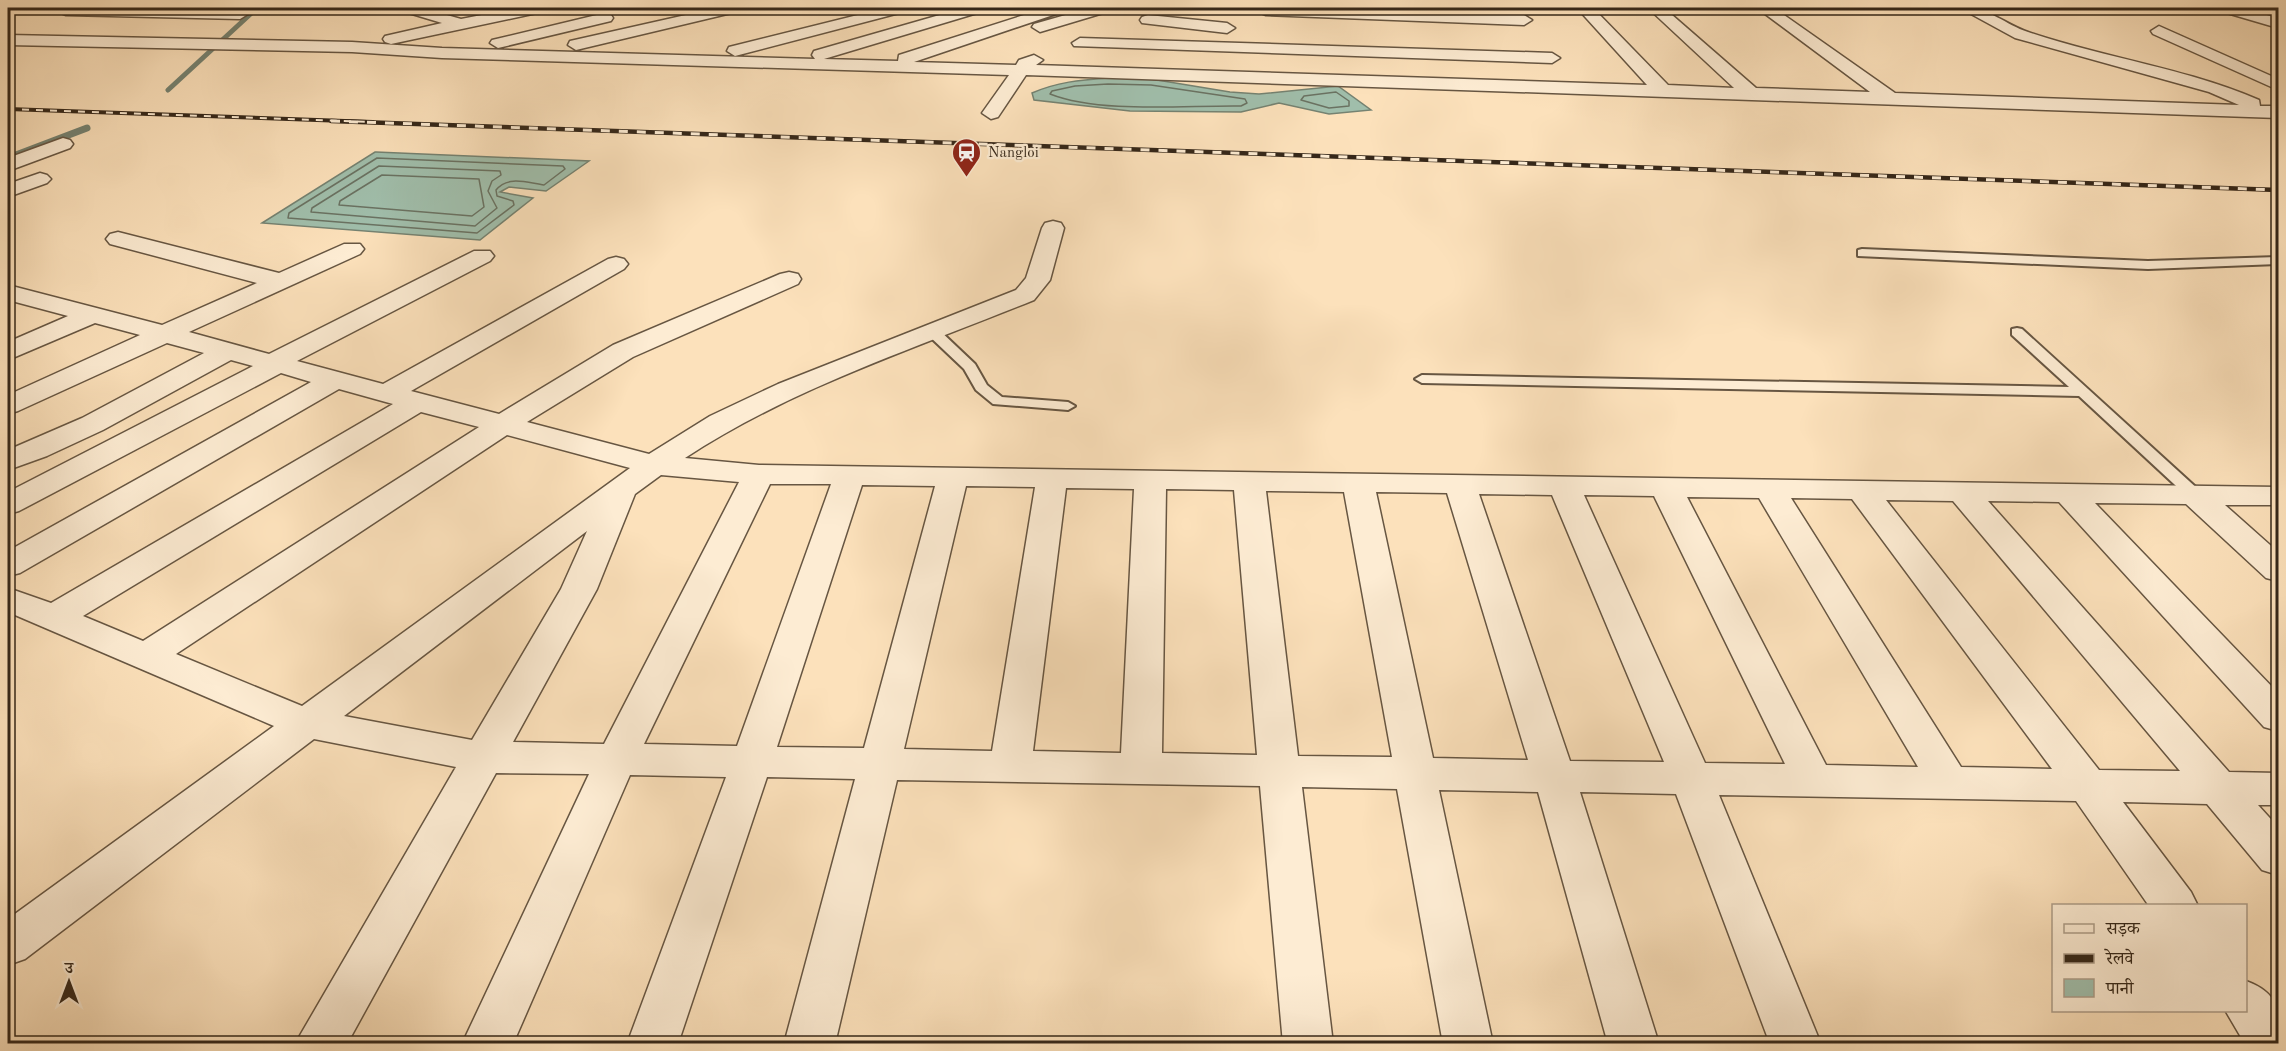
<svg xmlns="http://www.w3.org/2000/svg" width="2286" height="1051" font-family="'Old Standard TT','Noto Serif Devanagari',serif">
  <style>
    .water { fill: #a0beab; stroke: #758271; stroke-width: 1.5 }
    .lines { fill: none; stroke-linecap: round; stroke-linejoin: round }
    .shore { stroke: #6a7262; stroke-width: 1.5 }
    .stream-far1 { stroke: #758271; stroke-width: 5 }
    .stream { stroke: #758271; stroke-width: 7 }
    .service-casing { stroke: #675642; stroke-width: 4 }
    .minor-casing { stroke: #675642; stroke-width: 3 }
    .service { fill: #fdecd3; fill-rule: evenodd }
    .minor { fill: #fdecd3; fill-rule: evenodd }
    .rail-far1-casing { stroke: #352719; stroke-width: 4 }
    .rail-casing { stroke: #352719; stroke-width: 4.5 }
    .rail-far1 { stroke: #fdecd3; stroke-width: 2; stroke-dasharray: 7; stroke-linecap: butt }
    .rail { stroke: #fdecd3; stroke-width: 3; stroke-dasharray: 9; stroke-linecap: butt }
    .labels { text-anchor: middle; stroke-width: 4.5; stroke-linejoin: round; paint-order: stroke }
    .far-poi-label { font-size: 15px; fill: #352719; stroke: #fdecd3; text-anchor: start }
  </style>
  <rect width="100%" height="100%" fill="#fce1bb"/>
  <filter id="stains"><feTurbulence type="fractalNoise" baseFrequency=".00333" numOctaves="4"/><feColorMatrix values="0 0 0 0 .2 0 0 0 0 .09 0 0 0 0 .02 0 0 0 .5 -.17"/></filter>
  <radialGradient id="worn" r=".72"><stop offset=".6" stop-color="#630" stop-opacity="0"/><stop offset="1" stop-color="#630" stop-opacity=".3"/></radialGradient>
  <!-- water -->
  <path class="water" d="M 1108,78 L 1151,79 L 1230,92 L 1259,94 L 1338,86 L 1371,110 L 1329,114 L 1279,103 L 1241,112 L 1130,111 L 1034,100 L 1032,93 C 1057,82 1080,80 1108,78 Z
    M 375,152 L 376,152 L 589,161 L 546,191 L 509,187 L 500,192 L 533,198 L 480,240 L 262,223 Z"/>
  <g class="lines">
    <!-- shore -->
    <path class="shore" d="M 1108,84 L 1151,85 L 1245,99 L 1247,103 L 1241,106 C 1186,105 1101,114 1050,94 L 1052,91 L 1075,86 Z
      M 1336,92 L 1349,101 L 1349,106 L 1329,108 L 1301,100 L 1304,96 Z
      M 377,158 L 563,166 L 565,169 L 544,185 C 528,183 508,175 496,190 L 497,196 L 513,201 L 514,205 L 477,233 L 288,218 L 289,213 Z
      M 379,166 L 500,171 L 501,175 L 492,181 L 488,191 L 497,208 L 475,226 L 311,212 L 312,208 Z
      M 382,175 L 479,179 L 484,207 L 472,216 L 339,205 L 340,201 Z"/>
    <!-- stream-far1 -->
    <path class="stream-far1" d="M 168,90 L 257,8"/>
    <!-- stream -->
    <path class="stream" d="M 8,158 L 87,128"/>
    <defs>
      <path id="service" d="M 1862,249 L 2148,261 L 2278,257 L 2278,264 L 2148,269 L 1858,256 L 1858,250 Z
        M 932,327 L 937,328 L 975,364 L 987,385 L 1002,397 L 1068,402 L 1075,406 L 1068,410 L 993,404 L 976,390 L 964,369 L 927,334 L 927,328 Z
        M 2017,328 L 2022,329 L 2200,491 L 2202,494 L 2200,497 L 2188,497 L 2079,396 L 1422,383 L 1415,379 L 1422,375 L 2069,387 L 2012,335 L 2012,329 Z"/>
      <path id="minor" d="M 60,8 L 240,9 L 248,14 L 240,19 L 66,15 L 61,13 Z
        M 400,8 L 422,8 L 461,19 L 518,8 L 545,8 L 537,13 L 391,44 L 385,42 L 383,39 L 385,36 L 442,23 L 402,11 Z
        M 717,8 L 743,8 L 740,11 L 576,50 L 568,45 L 570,41 Z
        M 886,8 L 910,8 L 907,11 L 735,56 L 727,51 L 729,47 Z
        M 964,8 L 987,8 L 984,11 L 824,59 L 898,61 L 899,55 L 1046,8 L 1067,8 L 1065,11 L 914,62 L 1016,65 L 1019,60 L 1034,55 L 1043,60 L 1036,65 L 1647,85 L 1577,8 L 1593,8 L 1668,85 L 1734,88 L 1648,8 L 1664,8 L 1756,88 L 1870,92 L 1757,8 L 1774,8 L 1895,93 L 2239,105 L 2209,92 L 2015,38 L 1960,8 C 1986,5 2004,24 2028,32 C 2104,58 2185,68 2259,100 L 2260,106 L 2278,106 L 2278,118 L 1026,75 L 998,117 L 991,119 L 982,113 L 1009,75 L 442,58 L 352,52 L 8,45 L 8,35 L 352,42 L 442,48 L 815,59 L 812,55 L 814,51 Z
        M 1090,8 L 1113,8 L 1110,11 L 1040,32 L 1032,27 L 1034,24 Z
        M 1260,8 L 1524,15 L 1532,20 L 1524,25 L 1266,15 L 1261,13 Z
        M 2217,8 L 2240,8 L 2278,18 L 2278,28 L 2220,11 Z
        M 605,13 L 611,15 L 613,18 L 611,21 L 498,48 L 490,43 L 492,40 Z
        M 1148,15 L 1227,23 L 1235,28 L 1227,33 L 1142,23 L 1140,20 L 1142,17 Z
        M 2159,26 L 2278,79 L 2278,90 L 2153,34 L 2151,31 Z
        M 1080,38 L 1552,53 L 1560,58 L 1552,63 L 1074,46 L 1072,43 Z
        M 63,138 L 70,140 L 73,144 L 70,148 L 8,171 L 8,158 Z
        M 40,173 L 47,175 L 51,179 L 47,183 L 8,197 L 8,184 Z
        M 1053,221 L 1061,223 L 1064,228 L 1050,280 L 1034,300 C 916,348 791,388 685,458 L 759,465 L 2278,487 L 2278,505 L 2225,505 L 2278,552 L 2278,581 L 2266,578 L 2186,504 L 2095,503 L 2278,693 L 2278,731 L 2264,727 L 2059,502 L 1988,501 L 2229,772 L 2278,773 L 2278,805 L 2258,805 L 2278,827 L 2278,875 L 2262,870 L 2207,804 L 2123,802 L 2191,892 L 2198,906 L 2149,906 L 2076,801 L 1719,795 L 1821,1044 L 1770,1044 L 1676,794 L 1580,792 L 1659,1044 L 1608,1044 L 1538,792 L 1439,790 L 1493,1044 L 1443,1044 L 1397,789 L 1302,787 L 1333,1044 L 1283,1044 L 1260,786 L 897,780 L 835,1044 L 784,1044 L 855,779 L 767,777 L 678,1044 L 627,1044 L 726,777 L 630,775 L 513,1044 L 462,1044 L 589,774 L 496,773 L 347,1044 L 295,1044 L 456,767 L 314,739 L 25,959 L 8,965 L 8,919 L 274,726 L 8,612 L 8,588 L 51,603 L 393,404 L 339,389 L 20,573 L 8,576 L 8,551 L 311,382 L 281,373 L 19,511 L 8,514 L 8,492 L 253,366 L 231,360 L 103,430 L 47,456 L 8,470 L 8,450 L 82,418 L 204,353 L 167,343 L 18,411 L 8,414 L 8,395 L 140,335 L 95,323 L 8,360 L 8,342 L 68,316 L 8,300 L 8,285 L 162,325 L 257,283 L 110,244 L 106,239 L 110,234 L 118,232 L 279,273 L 344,244 L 360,244 L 364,249 L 360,254 L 189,332 L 269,354 L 474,251 L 490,251 L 494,256 L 490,261 L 297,361 L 383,384 L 608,259 L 616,257 L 624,259 L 628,264 L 624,269 L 411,391 L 499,414 L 613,345 L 780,274 L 789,272 L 798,274 L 801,279 L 798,284 L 633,357 L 527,422 L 649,454 L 710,416 L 778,384 L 1016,290 L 1026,278 L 1042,228 L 1045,223 ZM 421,412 L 479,427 L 143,641 L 83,616 ZM 507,435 L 630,468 L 302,706 L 176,654 ZM 661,475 L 739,482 L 604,744 L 513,742 L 597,589 L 635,494 ZM 770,484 L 831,484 L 737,746 L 644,744 ZM 862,485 L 935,486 L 864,748 L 777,747 ZM 966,486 L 1035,487 L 992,751 L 904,749 ZM 1066,488 L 1134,489 L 1121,753 L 1033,751 ZM 1166,489 L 1234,490 L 1257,755 L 1162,753 ZM 1266,491 L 1344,492 L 1392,757 L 1298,756 ZM 1376,492 L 1447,493 L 1528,760 L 1433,758 ZM 1479,494 L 1552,495 L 1664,762 L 1570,761 ZM 1584,495 L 1654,496 L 1785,764 L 1705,763 ZM 1687,497 L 1759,498 L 1918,767 L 1826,765 ZM 1791,498 L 1852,499 L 2052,769 L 1961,767 ZM 1886,500 L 1953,501 L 2180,771 L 2099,770 ZM 587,531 L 561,589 L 472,740 L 344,716 Z
        M 2246,981 C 2281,994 2278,1011 2278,1044 L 2245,1044 L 2225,1010 L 2246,1010 Z"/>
    </defs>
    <!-- service casing -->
    <use href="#service" class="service-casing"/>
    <!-- minor casing -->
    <use href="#minor" class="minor-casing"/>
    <!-- service -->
    <use href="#service" class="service"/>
    <!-- minor -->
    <use href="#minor" class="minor"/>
    <defs>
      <path id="rail-far1" d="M 8,109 L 373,122"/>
      <path id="rail" d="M 331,121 L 2278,190"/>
    </defs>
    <!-- rail-far1 casing -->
    <use href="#rail-far1" class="rail-far1-casing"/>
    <!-- rail casing -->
    <use href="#rail" class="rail-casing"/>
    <!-- rail-far1 -->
    <use href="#rail-far1" class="rail-far1"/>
    <!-- rail -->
    <use href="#rail" class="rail"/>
  </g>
  <!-- icons -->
  <defs>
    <symbol id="station-pin" viewBox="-11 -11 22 30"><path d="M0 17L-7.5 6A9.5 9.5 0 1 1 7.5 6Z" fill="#8f2418" stroke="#fdecd3"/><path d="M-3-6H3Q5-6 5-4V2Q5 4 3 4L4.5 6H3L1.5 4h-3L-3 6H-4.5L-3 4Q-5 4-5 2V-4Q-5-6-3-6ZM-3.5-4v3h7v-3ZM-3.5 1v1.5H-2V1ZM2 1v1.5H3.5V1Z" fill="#fff"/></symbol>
  </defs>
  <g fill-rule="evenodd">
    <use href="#station-pin" x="950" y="136" width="33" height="45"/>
  </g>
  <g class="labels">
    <!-- far-poi labels -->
    <g class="far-poi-label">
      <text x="988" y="157">Nangloi</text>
    </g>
  </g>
  <!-- margin -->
  <rect width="2286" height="1051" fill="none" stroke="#fce1bb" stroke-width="30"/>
  <rect x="9" y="9" width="2268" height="1033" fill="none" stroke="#352719" stroke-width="3"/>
  <rect x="15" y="15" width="2256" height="1021" fill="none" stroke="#352719" stroke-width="1.5"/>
  <!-- legend -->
  <rect x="2052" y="904" width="195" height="108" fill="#fdecd3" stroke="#ad9d89" stroke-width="1.5"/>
  <rect x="2064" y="924" width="30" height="9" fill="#fdecd3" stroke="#ad9d89" stroke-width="1.5"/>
  <text x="2106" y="934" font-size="18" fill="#352719">सड़क</text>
  <rect x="2064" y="954" width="30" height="9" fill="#352719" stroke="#ad9d89" stroke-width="1.5"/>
  <text x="2106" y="964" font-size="18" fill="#352719">रेलवे</text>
  <rect x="2064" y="979" width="30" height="18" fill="#a0beab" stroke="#ad9d89" stroke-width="1.5"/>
  <text x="2106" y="994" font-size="18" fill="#352719">पानी</text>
  <!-- north arrow -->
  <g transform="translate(69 982)" stroke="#fdecd3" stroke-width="4.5" paint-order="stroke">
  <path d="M0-4.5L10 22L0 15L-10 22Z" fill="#352719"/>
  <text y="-9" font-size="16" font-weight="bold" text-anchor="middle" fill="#352719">उ</text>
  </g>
  <rect width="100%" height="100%" filter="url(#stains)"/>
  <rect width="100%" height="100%" fill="url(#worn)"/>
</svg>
